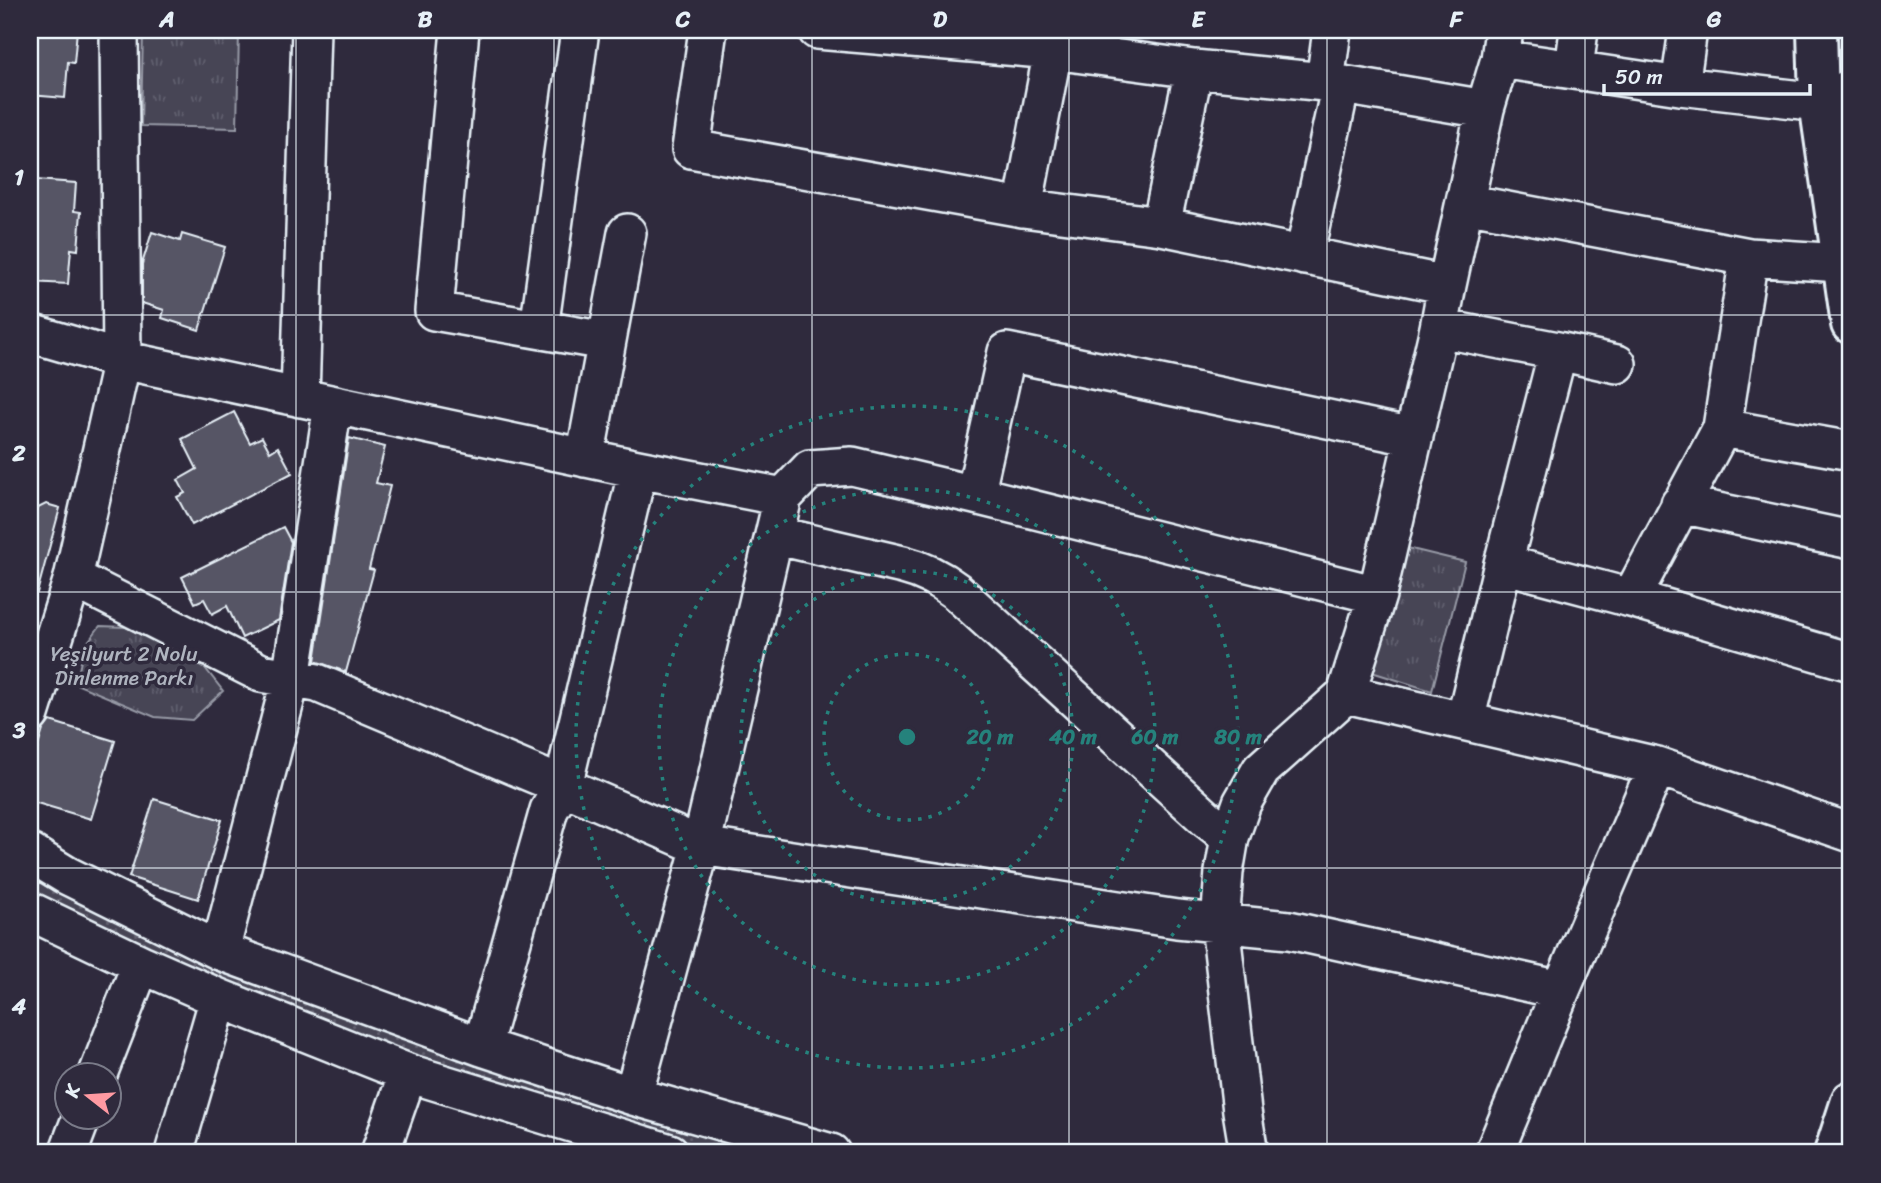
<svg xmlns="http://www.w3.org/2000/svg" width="1881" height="1183" font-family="Sriracha,sans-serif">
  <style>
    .grass { fill: url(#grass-dots); stroke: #979aa6; stroke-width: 2 }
    .park { fill: url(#park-tufts); stroke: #979aa6; stroke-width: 2 }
    .building { fill: #575565; stroke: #e8f1f8; stroke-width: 2 }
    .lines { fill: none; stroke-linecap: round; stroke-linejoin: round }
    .minor-casing { stroke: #e8f1f8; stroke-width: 42 }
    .major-casing { stroke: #e8f1f8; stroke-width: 44 }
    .minor { stroke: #2f2a3d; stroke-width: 37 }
    .major { stroke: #2f2a3d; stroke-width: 38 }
    .grid { fill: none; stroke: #e8f1f8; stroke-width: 2; stroke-opacity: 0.55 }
    .ring { fill: none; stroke: #25827c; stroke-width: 3.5; stroke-dasharray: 3.5 7 }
    .labels { text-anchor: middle; stroke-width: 7; stroke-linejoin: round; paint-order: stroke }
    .park-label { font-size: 21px; fill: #afb4bf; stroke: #2f2a3d }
    .centre { fill: #25827c; stroke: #2f2a3d; stroke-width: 3.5 }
    .ring-label { font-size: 21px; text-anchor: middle; font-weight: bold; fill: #25827c; stroke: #2f2a3d; stroke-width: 7; stroke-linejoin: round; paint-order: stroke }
    .neatline { fill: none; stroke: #e8f1f8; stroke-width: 2.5 }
    .grid-label { font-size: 23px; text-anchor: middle; font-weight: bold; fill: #e8f1f8 }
  </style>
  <defs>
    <pattern id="grass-dots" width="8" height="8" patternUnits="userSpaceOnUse" patternTransform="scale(1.75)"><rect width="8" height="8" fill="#464455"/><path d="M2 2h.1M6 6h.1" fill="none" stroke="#615f6e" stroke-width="1.8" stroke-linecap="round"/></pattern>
    <pattern id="park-tufts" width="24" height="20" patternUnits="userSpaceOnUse" patternTransform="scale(1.75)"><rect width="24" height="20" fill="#464455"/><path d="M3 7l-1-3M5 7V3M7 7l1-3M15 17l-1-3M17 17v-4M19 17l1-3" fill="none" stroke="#615f6e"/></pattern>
  </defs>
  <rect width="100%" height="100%" fill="#2f2a3d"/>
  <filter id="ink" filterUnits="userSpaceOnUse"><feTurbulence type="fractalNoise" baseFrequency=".0143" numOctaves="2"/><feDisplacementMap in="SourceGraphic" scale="14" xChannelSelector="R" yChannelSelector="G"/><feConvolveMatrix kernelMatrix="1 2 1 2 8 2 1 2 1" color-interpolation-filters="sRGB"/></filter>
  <g filter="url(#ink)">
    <!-- grass -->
    <path class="grass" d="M 30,875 L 158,941 L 303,1002 L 771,1153 L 720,1153 L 298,1017 L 30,893 Z"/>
    <!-- park -->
    <path class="park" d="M 143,30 L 239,30 L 237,128 L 141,126 Z
      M 1395,545 L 1465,562 L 1432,691 L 1359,668 Z
      M 100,626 L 126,627 L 205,668 L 223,691 L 192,720 L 155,717 L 76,684 L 84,647 Z"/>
    <!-- building -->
    <path class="building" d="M 30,30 L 77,30 L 74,63 L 68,62 L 65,98 L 30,95 Z
      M 36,180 L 76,183 L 74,211 L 81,212 L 78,250 L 71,249 L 68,284 L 30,282 L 30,189 L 35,189 Z
      M 152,232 L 180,241 L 182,234 L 225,247 L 199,330 L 162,318 L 164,310 L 142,303 L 142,264 Z
      M 234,412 L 250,443 L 262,437 L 270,452 L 278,447 L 292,473 L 192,525 L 177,497 L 185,493 L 178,480 L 197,469 L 182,439 Z
      M 349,438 L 385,447 L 376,483 L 390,486 L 369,569 L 374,570 L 346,672 L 315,661 Z
      M 46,504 L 60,508 L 37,593 L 30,592 L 30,512 Z
      M 283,527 L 291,542 L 279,620 L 242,638 L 227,606 L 212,614 L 204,599 L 195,603 L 182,577 Z
      M 50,721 L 115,741 L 91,819 L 30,801 L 30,772 L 43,730 Z
      M 154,799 L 222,820 L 198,899 L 129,877 Z"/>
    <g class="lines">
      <defs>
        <path id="minor" d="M 460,30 L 434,311 L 605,341
          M 708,30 L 691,149 L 1023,208 L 1161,226 L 1447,285
          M 817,30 L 1053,50 L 1194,69 L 1325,82 L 1485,109
          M 1500,59 L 1680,86 L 1819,102 L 1851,88
          M 1574,69 L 1579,30
          M 1325,82 L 1332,30
          M 1680,86 L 1688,30
          M 1465,203 L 1749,257 L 1841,263
          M 1023,208 L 1053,50
          M 1161,226 L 1194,69
          M 1304,256 L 1341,84
          M 1439,328 L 1558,351 L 1503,564
          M 539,329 L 580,30
          M 30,333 L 122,360 L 638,469 L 783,497
          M 1558,351 L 1617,364
          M 300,398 L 311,30
          M 1722,428 L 1851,451
          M 585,458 L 627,233
          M 975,495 L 1007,352 L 1414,437
          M 1680,504 L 1851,540
          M 774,535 L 903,565 C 923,570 939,578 956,591 L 1208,820 L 1230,837
          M 73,578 L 261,673 L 317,683 L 563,786 L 701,846 L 1177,919 L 1289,930 L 1561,990 L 1657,766
          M 1631,598 L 1722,428 L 1749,257
          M 1346,694 L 1657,766 L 1851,833
          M 30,714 L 73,578 L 122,360 L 119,30
          M 1465,721 L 1503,564 L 1631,598 L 1851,662
          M 30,853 L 66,875 L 220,951 L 482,1047 L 633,1096 L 831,1153
          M 30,911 L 141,964 L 219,998 L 408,1073 L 670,1153
          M 220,951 L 291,678 L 333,405
          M 482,1047 L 549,810 L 563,786 L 638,469
          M 98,1074 L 141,964
          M 633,1096 L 701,846 L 783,497 L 810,469 L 852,466 L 975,495 L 1377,595
          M 68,1153 L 82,1116
          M 174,1153 L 219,998
          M 380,1153 L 408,1073
          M 1249,1153 L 1242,1111 L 1220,924 L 1224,872 L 1230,837 L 1242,803 L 1261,770 L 1346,694 L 1377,595 L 1439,328 L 1447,285 L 1485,109 L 1500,59 L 1504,30
          M 1494,1153 L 1561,990"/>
        <path id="major" d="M 1817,30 L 1819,102 L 1851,324
          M 1834,1153 L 1851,1101"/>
      </defs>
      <!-- minor casing -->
      <use href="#minor" class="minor-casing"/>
      <!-- major casing -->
      <use href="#major" class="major-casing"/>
      <!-- minor -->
      <use href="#minor" class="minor"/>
      <!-- major -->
      <use href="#major" class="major"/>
    </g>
  </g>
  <!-- grid -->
  <path class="grid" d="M 296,30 L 296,1153M 554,30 L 554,1153M 812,30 L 812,1153M 1069,30 L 1069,1153M 1327,30 L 1327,1153M 1585,30 L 1585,1153M 30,315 L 1851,315M 30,592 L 1851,592M 30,868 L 1851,868"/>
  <!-- distance rings -->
  <g class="ring">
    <circle cx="907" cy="737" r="83"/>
    <circle cx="907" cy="737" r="166"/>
    <circle cx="907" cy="737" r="248"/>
    <circle cx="907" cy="737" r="331"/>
  </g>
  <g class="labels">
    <!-- park labels -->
    <g class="park-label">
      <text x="124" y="661">Yeşilyurt 2 Nolu<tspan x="124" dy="24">Dinlenme Parkı</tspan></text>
    </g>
  </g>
  <circle cx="907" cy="737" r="10" class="centre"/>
  <g class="ring-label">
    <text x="990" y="744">20 m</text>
    <text x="1073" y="744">40 m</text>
    <text x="1155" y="744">60 m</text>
    <text x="1238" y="744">80 m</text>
  </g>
  <!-- margin -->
  <rect width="1881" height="1183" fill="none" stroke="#2f2a3d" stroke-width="77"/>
  <!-- north arrow -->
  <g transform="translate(88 1096) rotate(287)"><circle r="33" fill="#2f2a3d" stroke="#797a88" stroke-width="2"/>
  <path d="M0-5L12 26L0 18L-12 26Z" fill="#ff9aa2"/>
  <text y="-10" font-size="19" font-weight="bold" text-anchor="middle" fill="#e8f1f8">K</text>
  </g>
  <!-- scale -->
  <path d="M1604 84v10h206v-10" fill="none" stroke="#e8f1f8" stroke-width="3.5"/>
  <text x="1615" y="84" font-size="21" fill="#e8f1f8" stroke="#2f2a3d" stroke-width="5" paint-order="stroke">50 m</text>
  <rect x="38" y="38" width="1804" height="1106" class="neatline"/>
  <g class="grid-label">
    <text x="167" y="27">A</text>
    <text x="425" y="27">B</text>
    <text x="683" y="27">C</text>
    <text x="940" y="27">D</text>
    <text x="1198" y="27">E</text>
    <text x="1456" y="27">F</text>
    <text x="1714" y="27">G</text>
    <text x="19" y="185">1</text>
    <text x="19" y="461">2</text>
    <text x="19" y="738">3</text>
    <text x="19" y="1014">4</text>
  </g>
</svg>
